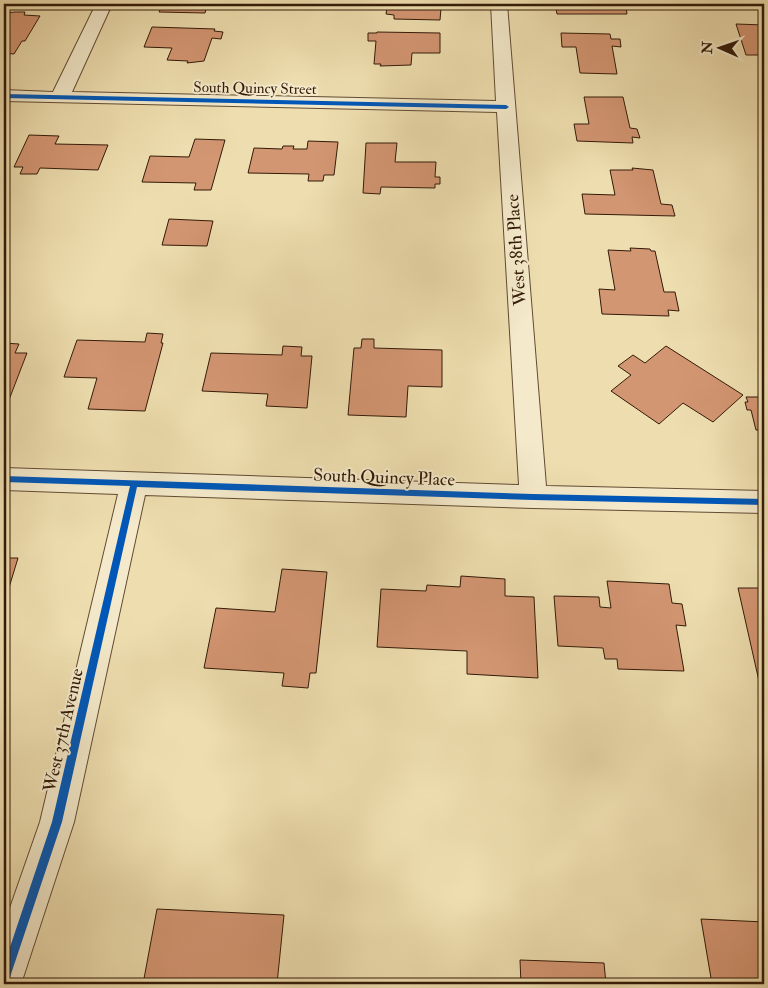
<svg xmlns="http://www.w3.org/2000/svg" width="768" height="988" font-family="'IM FELL Double Pica',serif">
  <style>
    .building { fill: #d39672; stroke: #331a08 }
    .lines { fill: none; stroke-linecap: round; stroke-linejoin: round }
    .minor-casing { stroke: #624b32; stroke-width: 2 }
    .minor { fill: #f4eacb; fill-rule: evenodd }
    .cycleway-casing { stroke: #f4eacb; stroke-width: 3 }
    .cycleway { fill: #0057b8; fill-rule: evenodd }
    .labels { text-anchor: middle; stroke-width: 4; stroke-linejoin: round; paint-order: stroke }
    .far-street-label { font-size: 15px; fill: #331a08; stroke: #f4eacb }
    .street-label { font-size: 18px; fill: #331a08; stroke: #f4eacb }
  </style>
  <rect width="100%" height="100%" fill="#eedeaf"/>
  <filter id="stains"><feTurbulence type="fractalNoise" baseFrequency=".004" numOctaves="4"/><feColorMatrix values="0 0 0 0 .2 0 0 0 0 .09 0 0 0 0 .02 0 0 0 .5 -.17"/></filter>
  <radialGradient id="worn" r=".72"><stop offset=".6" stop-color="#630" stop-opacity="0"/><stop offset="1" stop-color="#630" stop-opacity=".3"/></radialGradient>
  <!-- building -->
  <path class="building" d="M 163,4 L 217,4 L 215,9 L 206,9 L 205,13 L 159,12 Z
    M 395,4 L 430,4 L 430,7 L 441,8 L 440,20 L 394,19 L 394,15 L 386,14 L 387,8 L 395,8 Z
    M 555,4 L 616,4 L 617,7 L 626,7 L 627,14 L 557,14 Z
    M 15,12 L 25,12 L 24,15 L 40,16 L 25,41 L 22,41 L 14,54 L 4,53 L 4,19 L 7,13 Z
    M 736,24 L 764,25 L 764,55 L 746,55 Z
    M 152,27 L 215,29 L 214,31 L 223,32 L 221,39 L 212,38 L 204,61 L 187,63 L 188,61 L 167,60 L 172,48 L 144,47 Z
    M 377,32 L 440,33 L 440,53 L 412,53 L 411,65 L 380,66 L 381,64 L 374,64 L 376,41 L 368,41 L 368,33 L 377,33 Z
    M 561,33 L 610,34 L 611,39 L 620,39 L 621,47 L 612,46 L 617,74 L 580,73 L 576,47 L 562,47 Z
    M 584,97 L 623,97 L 630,128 L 637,129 L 640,138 L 632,137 L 633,143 L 577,141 L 574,124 L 589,124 Z
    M 29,135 L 59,136 L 55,144 L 108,145 L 98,170 L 40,168 L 37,174 L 20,174 L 23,167 L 14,167 Z
    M 195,139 L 225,140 L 211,190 L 194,190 L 196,183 L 142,182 L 150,156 L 189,157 Z
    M 308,141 L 338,142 L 334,175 L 324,175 L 323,181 L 308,181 L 309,174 L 248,173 L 254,148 L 282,149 L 283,146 L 294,146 L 293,149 L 307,149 Z
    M 366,143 L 397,143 L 395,162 L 436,162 L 435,177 L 440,177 L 440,184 L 435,184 L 435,188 L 381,187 L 380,194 L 363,193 Z
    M 632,168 L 653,170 L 661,204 L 672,205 L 675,216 L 585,214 L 582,194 L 615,195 L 610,170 L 633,170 Z
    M 169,219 L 213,221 L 207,246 L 162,245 Z
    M 630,248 L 650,249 L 651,251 L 655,251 L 664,292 L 675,292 L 679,311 L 668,310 L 669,316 L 602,314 L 599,289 L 615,290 L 608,250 L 631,251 Z
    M 147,333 L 163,334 L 161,343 L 163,343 L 145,411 L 88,409 L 97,378 L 64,377 L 77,340 L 145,342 Z
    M 362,339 L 374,339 L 374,348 L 442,350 L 442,387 L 408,386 L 406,417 L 348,415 L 354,348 L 361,348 Z
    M 4,343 L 19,344 L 15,353 L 27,353 L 7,405 L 4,405 Z
    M 283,346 L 302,347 L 301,356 L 312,356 L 307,408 L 266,406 L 268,394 L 202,391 L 211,353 L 282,355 Z
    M 666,346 L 743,395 L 713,422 L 683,403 L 659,424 L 611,391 L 631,375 L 618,366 L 633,355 L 645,363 Z
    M 746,397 L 764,397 L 764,430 L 756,430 L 751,410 L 747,410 L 745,402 L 748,402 Z
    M 4,558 L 18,558 L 4,604 Z
    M 282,569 L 327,572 L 316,673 L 310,673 L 308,688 L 282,686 L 284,673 L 204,668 L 216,608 L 275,612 Z
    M 461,576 L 505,579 L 505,596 L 534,597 L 538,678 L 467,674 L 467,651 L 377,647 L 381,589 L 426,591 L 427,585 L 460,587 Z
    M 607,581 L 669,584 L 672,603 L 682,604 L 686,626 L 676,625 L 684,671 L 618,669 L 617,659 L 605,659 L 603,648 L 558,646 L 554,596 L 599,597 L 600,607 L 611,608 Z
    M 738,588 L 764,588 L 764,691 L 761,690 Z
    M 157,909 L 284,915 L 277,984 L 143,984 Z
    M 701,919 L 764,922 L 764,984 L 712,984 Z
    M 520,960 L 604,963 L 606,984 L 521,984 Z"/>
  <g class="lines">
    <defs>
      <path id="minor" d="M 96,4 L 112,4 L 72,92 L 496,101 L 491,4 L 507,4 L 546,486 L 764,491 L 764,513 L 533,508 L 145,495 L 74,822 L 21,984 L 4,984 L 4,925 L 40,822 L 118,494 L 4,490 L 4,468 L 519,485 L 497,112 L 4,101 L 4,90 L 53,92 Z"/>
    </defs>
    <!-- minor casing -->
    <use href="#minor" class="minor-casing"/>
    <!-- minor -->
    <use href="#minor" class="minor"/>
    <defs>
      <path id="cycleway" d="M 4,94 L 506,105 L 509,107 L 506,109 L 4,98 Z
        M 4,476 L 533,494 L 764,499 L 764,505 L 533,500 L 137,487 L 62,822 L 9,980 L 8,984 L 4,984 L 4,965 L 52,822 L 130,486 L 4,482 Z"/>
    </defs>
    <!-- cycleway casing -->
    <use href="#cycleway" class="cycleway-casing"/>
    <!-- cycleway -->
    <use href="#cycleway" class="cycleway"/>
  </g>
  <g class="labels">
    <!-- far-street labels -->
    <g class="far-street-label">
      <text transform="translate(255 88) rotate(1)" y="5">South Quincy Street</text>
    </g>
    <!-- street labels -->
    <g class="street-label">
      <text transform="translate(516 250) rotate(-94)" y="6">West 38th Place</text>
      <text transform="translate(384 477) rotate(2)" y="6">South Quincy Place</text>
      <text transform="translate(63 730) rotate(-77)" y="6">West 37th Avenue</text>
    </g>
  </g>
  <!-- margin -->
  <rect width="768" height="988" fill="none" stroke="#eedeaf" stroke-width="20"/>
  <rect x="5" y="5" width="758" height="978" fill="none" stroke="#331a08" stroke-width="2.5"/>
  <rect x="10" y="10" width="748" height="968" fill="none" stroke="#331a08"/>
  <!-- north arrow -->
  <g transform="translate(720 48) rotate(272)" stroke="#f4eacb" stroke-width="4" paint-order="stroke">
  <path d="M0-4L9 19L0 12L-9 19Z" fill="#331a08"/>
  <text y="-8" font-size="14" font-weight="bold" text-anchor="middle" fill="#331a08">N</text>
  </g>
  <rect width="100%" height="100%" filter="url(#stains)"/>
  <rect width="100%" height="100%" fill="url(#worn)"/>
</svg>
